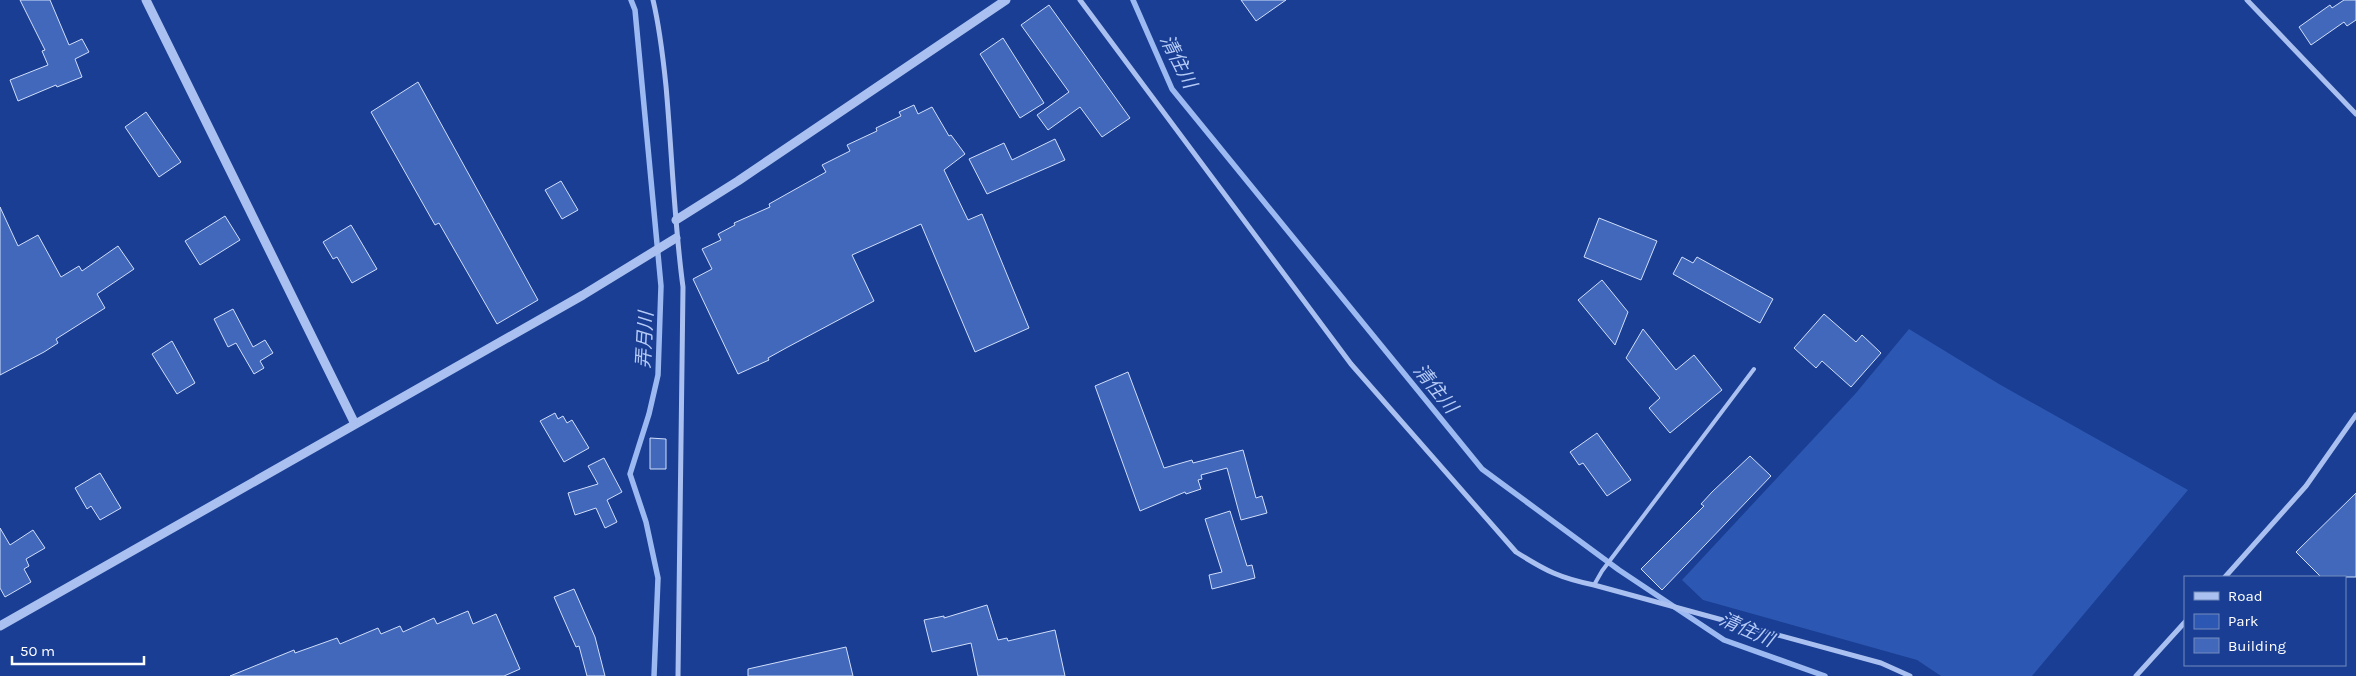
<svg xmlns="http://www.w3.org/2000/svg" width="2356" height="676" font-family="Karla,'Noto Sans JP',sans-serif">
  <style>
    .green { fill: #2c57b2 }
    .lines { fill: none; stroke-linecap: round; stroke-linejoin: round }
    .stream { stroke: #9cb9f2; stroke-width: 5.5 }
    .building { fill: #4268bb; stroke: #d0defb }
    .service { stroke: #aac0f0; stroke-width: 4 }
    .minor { stroke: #aac0f0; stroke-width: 5 }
    .tertiary { stroke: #aac0f0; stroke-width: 9 }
    .labels { text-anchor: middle; stroke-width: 4; stroke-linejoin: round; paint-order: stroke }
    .water-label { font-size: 19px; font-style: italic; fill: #b6cbf7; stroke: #193e93 }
  </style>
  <rect width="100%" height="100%" fill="#193e93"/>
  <!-- green -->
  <path class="green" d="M 1909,329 L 1999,384 L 2188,490 L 2032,676 L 1941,676 L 1917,660 L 1703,600 L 1682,580 L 1856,393 Z"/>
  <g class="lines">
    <!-- stream -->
    <path class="stream" d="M 631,0 L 635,10 L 661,286 L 658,375 L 649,414 L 630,474 L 646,522 L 658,578 L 654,676
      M 1133,0 L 1172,89 L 1482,469 L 1619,570 L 1724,640 L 1825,676"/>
  </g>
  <!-- building -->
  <path class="building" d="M 20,0 L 50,0 L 69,45 L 82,39 L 89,52 L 75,59 L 82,77 L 57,87 L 56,85 L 18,101 L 10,80 L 48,65 L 42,51 L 45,50 Z
    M 1241,0 L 1286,0 L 1256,21 Z
    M 2344,0 L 2356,0 L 2356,20 L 2347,26 L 2344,22 L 2311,45 L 2299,27 L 2330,5 L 2332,8 Z
    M 1049,5 L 1130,118 L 1102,137 L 1080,107 L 1048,130 L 1037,115 L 1069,92 L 1021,25 Z
    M 1003,38 L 1044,103 L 1020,118 L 980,54 Z
    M 418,82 L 538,300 L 497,324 L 439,223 L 435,225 L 371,112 Z
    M 914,105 L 918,114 L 932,107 L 949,136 L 951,135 L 965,154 L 944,170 L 968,220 L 982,214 L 1029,328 L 975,352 L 921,224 L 852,255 L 874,301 L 786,348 L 768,358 L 769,360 L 738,374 L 693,279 L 712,269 L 702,249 L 721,240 L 718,234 L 735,225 L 734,223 L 770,207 L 769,204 L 826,172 L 822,165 L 850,151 L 847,145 L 877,131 L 876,128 L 901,116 L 899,112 Z
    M 146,112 L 181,162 L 159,177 L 125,127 Z
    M 1055,139 L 1065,160 L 987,194 L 969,159 L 1004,143 L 1012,160 Z
    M 561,181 L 578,210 L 562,219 L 545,190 Z
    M 0,207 L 18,246 L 38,235 L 61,277 L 79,266 L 82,271 L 118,246 L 134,269 L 97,294 L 105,308 L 56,339 L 58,343 L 44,352 L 0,375 Z
    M 225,216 L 240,240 L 200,265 L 185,241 Z
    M 1599,218 L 1657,241 L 1641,280 L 1584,257 Z
    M 351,225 L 377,269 L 352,283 L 337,257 L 333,259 L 323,242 Z
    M 1682,257 L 1693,263 L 1697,257 L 1773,299 L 1760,323 L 1673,274 Z
    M 1602,280 L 1628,312 L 1615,345 L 1578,300 Z
    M 233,309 L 253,347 L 265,340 L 273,353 L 260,361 L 264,368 L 254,374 L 236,343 L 228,347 L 214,319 Z
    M 1824,314 L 1856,342 L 1862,335 L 1881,353 L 1851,387 L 1822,361 L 1816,368 L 1794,348 Z
    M 1643,329 L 1676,370 L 1694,355 L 1722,390 L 1670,433 L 1649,408 L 1660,398 L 1626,358 Z
    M 172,341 L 195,383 L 177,394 L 152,354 Z
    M 1128,372 L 1164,468 L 1192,460 L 1193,463 L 1243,450 L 1256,498 L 1262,496 L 1267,513 L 1241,520 L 1227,468 L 1201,475 L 1202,479 L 1198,480 L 1201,489 L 1186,494 L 1185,492 L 1140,511 L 1095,386 Z
    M 555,413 L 558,419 L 563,416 L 567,423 L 572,420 L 589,448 L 564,462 L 540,421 Z
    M 1597,433 L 1631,480 L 1607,496 L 1583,463 L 1579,465 L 1570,452 Z
    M 650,438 L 666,439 L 666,469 L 650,469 Z
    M 1750,456 L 1771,476 L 1662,590 L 1641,569 L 1704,506 L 1701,504 L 1712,492 Z
    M 604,458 L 622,492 L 607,500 L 617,522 L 605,528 L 596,508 L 575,515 L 568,493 L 598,484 L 588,466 Z
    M 100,473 L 121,508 L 100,520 L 91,506 L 87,509 L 75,488 Z
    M 2356,493 L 2356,577 L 2321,577 L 2296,552 Z
    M 1230,511 L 1247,566 L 1252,565 L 1255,578 L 1212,589 L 1209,575 L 1222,572 L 1205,519 Z
    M 0,528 L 10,545 L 33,530 L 45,548 L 26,559 L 29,566 L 24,569 L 31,582 L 5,597 L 0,588 Z
    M 574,589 L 595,637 L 605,676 L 587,676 L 579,646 L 576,647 L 554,597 Z
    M 987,605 L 998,640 L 1007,638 L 1008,641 L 1055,630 L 1065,676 L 978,676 L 971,643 L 932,652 L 924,620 L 944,616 L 944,618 Z
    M 468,611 L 473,624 L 496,614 L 520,669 L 504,676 L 230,676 L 294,650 L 295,653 L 337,638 L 340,644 L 378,628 L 381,634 L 400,626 L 403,632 L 434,618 L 437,624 Z
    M 846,647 L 853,676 L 748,676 L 748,669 Z"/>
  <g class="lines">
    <!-- service -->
    <path class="service" d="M 1594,585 L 1602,571 L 1754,369"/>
    <!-- minor -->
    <path class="minor" d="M 653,0 C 660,29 663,57 666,86 C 672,153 674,221 683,287 L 678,676
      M 1080,0 L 1351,364 L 1516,552 C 1546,571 1560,578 1594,585 L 1881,663 L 1910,676
      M 2247,0 L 2356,114
      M 2225,577 L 2306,486 L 2356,415
      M 2136,676 L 2185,622"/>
    <!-- tertiary -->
    <path class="tertiary" d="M 146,0 L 355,424
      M 676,220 L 738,181 L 1006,0
      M 0,626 L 583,295 L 676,238"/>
  </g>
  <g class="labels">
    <!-- water labels -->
    <g class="water-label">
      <text transform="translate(1179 61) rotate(63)" y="7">清住川</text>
      <text transform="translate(644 340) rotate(-87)" y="7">弄月川</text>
      <text transform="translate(1436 388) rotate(51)" y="7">清住川</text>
      <text transform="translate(1747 629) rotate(24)" y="7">清住川</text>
    </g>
  </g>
  <!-- legend -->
  <rect x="2184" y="576" width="162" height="90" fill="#193e93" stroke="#758bbe"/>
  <rect x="2194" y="592" width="25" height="8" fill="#aac0f0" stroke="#758bbe"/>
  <text x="2228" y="601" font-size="15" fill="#ffffff">Road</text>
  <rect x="2194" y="614" width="25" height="15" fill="#2c57b2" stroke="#758bbe"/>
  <text x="2228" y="626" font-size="15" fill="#ffffff">Park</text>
  <rect x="2194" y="638" width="25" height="15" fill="#4268bb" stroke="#758bbe"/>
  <text x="2228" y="651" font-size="15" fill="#ffffff">Building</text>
  <!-- scale -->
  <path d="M12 656v8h132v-8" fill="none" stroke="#ffffff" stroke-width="2.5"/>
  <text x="20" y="656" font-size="15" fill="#ffffff" stroke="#193e93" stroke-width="4" paint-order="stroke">50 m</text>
</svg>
